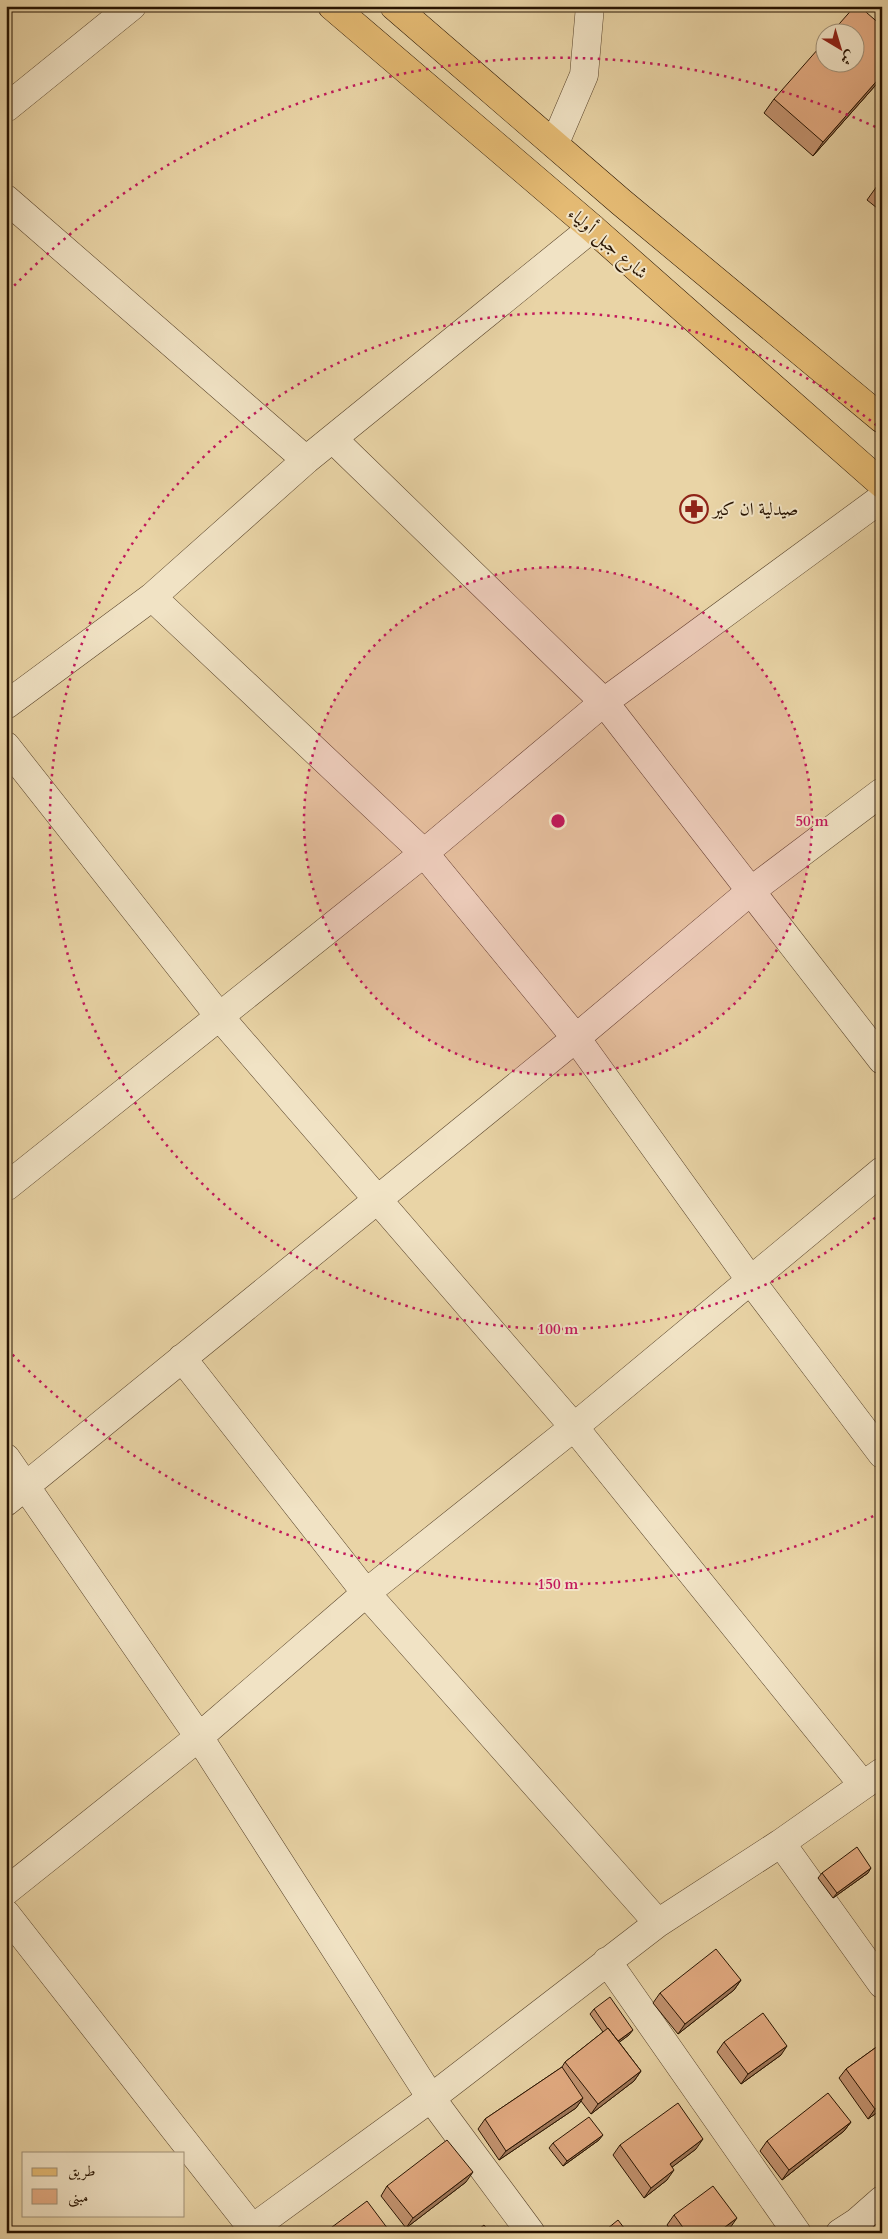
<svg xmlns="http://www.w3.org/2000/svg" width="888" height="2239" font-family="Cardo,Amiri,serif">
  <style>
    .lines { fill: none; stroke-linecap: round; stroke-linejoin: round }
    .street-casing { stroke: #58432a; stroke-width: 29 }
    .primary-casing { stroke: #271301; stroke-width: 29 }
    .street { stroke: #f1e3c5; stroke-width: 28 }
    .primary { stroke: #e4ba73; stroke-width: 28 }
    .wall { fill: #c39370; stroke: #271301 }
    .shaded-wall { fill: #9f785b; stroke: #271301 }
    .building { fill: #e3ab82; stroke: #271301 }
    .ring { fill: none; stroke: #c2185b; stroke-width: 2.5; stroke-dasharray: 2.5 5 }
    .labels { text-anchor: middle; stroke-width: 4; stroke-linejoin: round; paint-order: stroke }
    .street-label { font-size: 18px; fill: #271301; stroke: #f1e3c5 }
    .poi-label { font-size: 18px; fill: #271301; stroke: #f1e3c5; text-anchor: start }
    .centre { fill: #c2185b; stroke: #f1e3c5; stroke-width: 2.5 }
    .ring-label { font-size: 15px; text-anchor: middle; font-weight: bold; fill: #c2185b; stroke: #f1e3c5; stroke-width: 4; stroke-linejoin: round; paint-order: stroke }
  </style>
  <rect width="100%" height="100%" fill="#e9d4a6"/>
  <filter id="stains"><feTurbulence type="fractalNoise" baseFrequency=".004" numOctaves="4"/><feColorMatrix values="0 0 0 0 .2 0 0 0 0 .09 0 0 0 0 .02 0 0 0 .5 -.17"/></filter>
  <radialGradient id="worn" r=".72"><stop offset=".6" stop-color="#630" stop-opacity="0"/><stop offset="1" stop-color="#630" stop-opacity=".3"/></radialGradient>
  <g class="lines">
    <defs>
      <path id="street" d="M 6,108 L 132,6
        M 555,143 L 584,75 L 590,6
        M 6,199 L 306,460
        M 333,439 L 604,702 L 882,1060
        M 152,597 L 424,853 L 576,1038 L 751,1281 L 882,1454
        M 6,705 L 152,597 L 306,460 L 592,228
        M 6,746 L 219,1016 L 574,1427 L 863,1785
        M 6,1187 L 424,853 L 604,702 L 882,498
        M 182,1358 L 366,1593 L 658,1923
        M 6,1458 L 199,1737 L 431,2098 L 531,2233
        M 6,1502 L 576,1038 L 752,890 L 882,792
        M 781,1843 L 882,1984
        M 6,1891 L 199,1737 L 366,1593 L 574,1427 L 882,1171
        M 6,1914 L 256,2233
        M 607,1961 L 797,2233
        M 246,2233 L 431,2098 L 658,1923 L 781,1843 L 882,1772
        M 840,2233 L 857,2222 L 882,2200"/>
      <path id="primary" d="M 332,6 L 592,228 L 882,484
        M 394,6 L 621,202 L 882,419"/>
    </defs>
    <!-- street casing -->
    <use href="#street" class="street-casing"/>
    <!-- primary casing -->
    <use href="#primary" class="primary-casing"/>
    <!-- street -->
    <use href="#street" class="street"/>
    <!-- primary -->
    <use href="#primary" class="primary"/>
  </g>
  <!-- wall -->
  <path class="wall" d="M 882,78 L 813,156 L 764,113 L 774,99 Z
    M 882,179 L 882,212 L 867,200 Z
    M 822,1873 L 868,1873 L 833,1898 L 818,1878 Z
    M 741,1980 L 734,1990 L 678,2034 L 653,2003 L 660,1993 Z
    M 594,2009 L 629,2035 L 619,2042 L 641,2071 L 634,2081 L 591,2114 L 581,2101 L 576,2108 L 499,2160 L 478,2129 L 485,2119 L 562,2067 L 565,2062 L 603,2032 L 590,2014 Z
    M 724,2042 L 781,2055 L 741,2084 L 717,2052 Z
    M 882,2043 L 882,2109 L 868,2119 L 839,2078 L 846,2069 Z
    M 851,2122 L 844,2131 L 782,2180 L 760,2151 L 767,2141 Z
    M 599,2140 L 563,2166 L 549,2148 L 553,2143 Z
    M 620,2145 L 696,2149 L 672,2167 L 667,2180 L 644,2198 L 613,2155 Z
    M 466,2182 L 406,2228 L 381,2196 L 387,2186 Z
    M 674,2215 L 730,2228 L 723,2233 L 673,2233 L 667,2225 Z"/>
  <!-- shaded-wall -->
  <path class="shaded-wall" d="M 882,75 L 882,78 L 813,156 L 823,142 Z
    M 871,1868 L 868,1873 L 833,1898 L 837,1893 Z
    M 741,1980 L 734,1990 L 678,2034 L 685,2024 Z
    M 633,2030 L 629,2035 L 613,2047 L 617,2042 Z
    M 787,2046 L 781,2055 L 741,2084 L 748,2074 Z
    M 641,2071 L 634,2081 L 591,2114 L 598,2104 Z
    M 583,2098 L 576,2108 L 499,2160 L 506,2151 Z
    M 882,2104 L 882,2109 L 868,2119 L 875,2109 Z
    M 851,2122 L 844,2131 L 782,2180 L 789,2170 Z
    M 603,2135 L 599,2140 L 563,2166 L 567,2161 Z
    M 703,2139 L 696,2149 L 663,2174 L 670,2164 Z
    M 674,2170 L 667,2180 L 644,2198 L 651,2188 Z
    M 473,2172 L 466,2182 L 406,2228 L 413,2218 Z
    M 737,2218 L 730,2228 L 723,2233 L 717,2233 Z"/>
  <!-- building -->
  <path class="building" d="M 855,6 L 859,6 L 882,26 L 882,75 L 823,142 L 774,99 L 826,40 L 826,62 L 856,62 L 856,32 L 832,32 Z
    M 882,179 L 882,190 L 876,185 Z
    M 857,1847 L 871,1868 L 837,1893 L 822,1873 Z
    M 716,1949 L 741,1980 L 685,2024 L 660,1993 Z
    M 610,1997 L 633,2030 L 618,2041 L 608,2028 L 608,2029 L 594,2009 Z
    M 763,2013 L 787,2046 L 748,2074 L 724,2042 Z
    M 608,2028 L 641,2071 L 598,2104 L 565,2062 Z
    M 882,2043 L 882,2104 L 875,2109 L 846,2069 Z
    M 562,2067 L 583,2098 L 506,2151 L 485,2119 Z
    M 828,2093 L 851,2122 L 789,2170 L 767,2141 Z
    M 678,2103 L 703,2139 L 670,2164 L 674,2170 L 651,2188 L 620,2145 Z
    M 589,2117 L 603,2135 L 567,2161 L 553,2143 Z
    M 447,2140 L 473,2172 L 413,2218 L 387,2186 Z
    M 713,2186 L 737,2218 L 717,2233 L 687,2233 L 674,2215 Z
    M 367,2201 L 391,2233 L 324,2233 Z
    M 618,2220 L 628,2233 L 602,2233 Z
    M 484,2225 L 490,2233 L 474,2233 Z"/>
  <!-- distance rings -->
  <circle cx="558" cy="821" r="254" fill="#c2185b" fill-opacity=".12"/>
  <g class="ring">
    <circle cx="558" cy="821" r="254"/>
    <path d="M881 1213A508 508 0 1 1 881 429"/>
    <path d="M880 1513A763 763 0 0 1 9 1351M9 291A763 763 0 0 1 880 129"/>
  </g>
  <!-- icons -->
  <defs>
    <symbol id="pharmacy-ring" viewBox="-11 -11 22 22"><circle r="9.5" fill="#f1e3c5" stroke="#8f2418" stroke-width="1.5"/><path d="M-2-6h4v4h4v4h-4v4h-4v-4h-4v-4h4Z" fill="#8f2418"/></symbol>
  </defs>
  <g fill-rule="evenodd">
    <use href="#pharmacy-ring" x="678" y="493" width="32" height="32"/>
  </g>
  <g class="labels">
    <!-- street labels -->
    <g class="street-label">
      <text transform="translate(608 243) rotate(41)" y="6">شارع جبل أولياء</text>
    </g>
    <!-- poi labels -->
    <g class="poi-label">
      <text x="713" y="515">صيدلية ان كير</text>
    </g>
  </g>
  <circle cx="558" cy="821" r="8" class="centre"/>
  <g class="ring-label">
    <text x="812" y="826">50 m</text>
    <text x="558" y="1334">100 m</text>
    <text x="558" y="1589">150 m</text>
  </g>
  <!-- margin -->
  <rect width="888" height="2239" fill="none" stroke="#e9d4a6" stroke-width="25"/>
  <rect x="8" y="8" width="873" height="2224" fill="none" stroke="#271301" stroke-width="2.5"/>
  <rect x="12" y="12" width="863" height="2214" fill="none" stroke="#271301"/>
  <!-- legend -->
  <rect x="22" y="2152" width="162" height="65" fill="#f1e3c5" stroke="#a09077"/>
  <rect x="32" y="2168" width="25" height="8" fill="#e4ba73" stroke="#a09077"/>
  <text x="68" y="2176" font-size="15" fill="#271301">طريق</text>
  <rect x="32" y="2189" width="25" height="15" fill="#e3ab82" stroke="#a09077"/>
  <text x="68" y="2202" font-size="15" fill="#271301">مبنى</text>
  <!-- north arrow -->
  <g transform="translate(840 48) rotate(142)"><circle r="24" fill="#f1e3c5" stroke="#a09077"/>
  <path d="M0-4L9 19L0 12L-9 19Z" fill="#8f2418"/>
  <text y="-8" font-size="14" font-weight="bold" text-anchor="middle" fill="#271301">ش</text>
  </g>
  <rect width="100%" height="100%" filter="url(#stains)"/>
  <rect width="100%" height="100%" fill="url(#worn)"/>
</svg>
